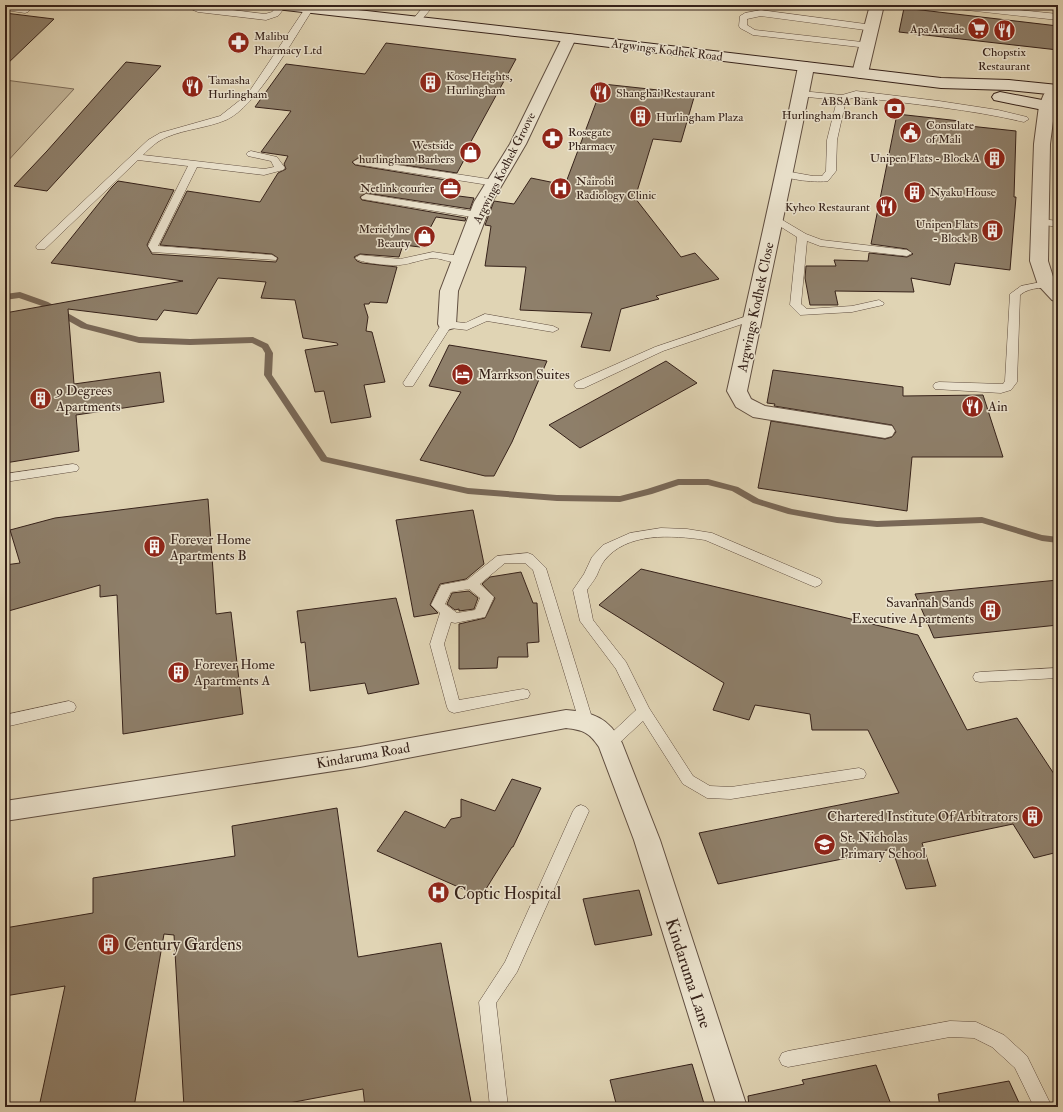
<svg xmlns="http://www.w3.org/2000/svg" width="1063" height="1112" font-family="'IM FELL Double Pica',serif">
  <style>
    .green { fill: #c3b69a; stroke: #7c6c5a }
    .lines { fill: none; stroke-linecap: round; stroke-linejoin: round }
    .stream { fill: #796857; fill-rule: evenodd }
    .building { fill: #8e7f6a; stroke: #36221a }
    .service-casing { stroke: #604e40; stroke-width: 1 }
    .minor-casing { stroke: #604e40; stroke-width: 2 }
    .secondary-casing { stroke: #36221a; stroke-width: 2 }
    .service { fill: #ebe3ce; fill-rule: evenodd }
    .minor { fill: #ebe3ce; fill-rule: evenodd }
    .secondary { fill: #ebe3ce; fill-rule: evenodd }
    .labels { text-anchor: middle; stroke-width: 3; stroke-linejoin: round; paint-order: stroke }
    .far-poi-label { font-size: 12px; fill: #36221a; stroke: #ebe3ce; text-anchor: start }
    .far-street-label { font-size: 12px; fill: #36221a; stroke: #ebe3ce }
    .street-label { font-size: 14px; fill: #36221a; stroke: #ebe3ce }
    .poi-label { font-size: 14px; fill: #36221a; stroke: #ebe3ce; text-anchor: start }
    .near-poi-label { font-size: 17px; fill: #36221a; stroke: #ebe3ce; text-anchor: start }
    .near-street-label { font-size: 17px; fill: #36221a; stroke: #ebe3ce }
  </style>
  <rect width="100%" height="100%" fill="#e0d4b4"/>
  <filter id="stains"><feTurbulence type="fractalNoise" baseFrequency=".005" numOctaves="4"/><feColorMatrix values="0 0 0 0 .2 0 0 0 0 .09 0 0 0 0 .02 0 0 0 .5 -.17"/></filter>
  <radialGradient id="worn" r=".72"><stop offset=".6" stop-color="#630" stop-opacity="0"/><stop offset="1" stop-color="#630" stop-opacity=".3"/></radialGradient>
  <!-- green -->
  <path class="green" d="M 5,80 L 74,89 L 5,164 Z"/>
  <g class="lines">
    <!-- stream -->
    <path class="stream" d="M 20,292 L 48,302 L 87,324 L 139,337 L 190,339 L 253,337 L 268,344 L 273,353 L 272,375 L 327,457 L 468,488 L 557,495 L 620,496 L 647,489 L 678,479 L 708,479 L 738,487 L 759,499 L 792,509 L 837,517 L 877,521 L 982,517 L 1042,535 L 1058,537 L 1058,543 L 1042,541 L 982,523 L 877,527 L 837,523 L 788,514 L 753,503 L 732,491 L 708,485 L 679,485 L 652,494 L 620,502 L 557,501 L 468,494 L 324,462 L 321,461 L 264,375 L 265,353 L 262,348 L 252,343 L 190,345 L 139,343 L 81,328 L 42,306 L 19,298 L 5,300 L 5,294 Z"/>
  </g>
  <!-- building -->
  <path class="building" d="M 904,8 L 1058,26 L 1058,50 L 899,32 Z
    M 5,13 L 54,19 L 5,66 Z
    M 386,43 L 516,59 L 468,147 L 471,147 L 457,173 L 358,158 L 352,162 L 355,165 L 452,181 L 456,182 L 451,195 L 474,198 L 470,209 L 366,193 L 360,197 L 362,200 L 466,218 L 465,221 L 436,217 L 420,247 L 403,245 L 399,257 L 360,254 L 354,257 L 357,261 L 362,263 L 397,267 L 387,303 L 370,302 L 369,304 L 364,304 L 368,317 L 366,331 L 372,332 L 385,382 L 364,385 L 371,417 L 331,423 L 324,391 L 315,392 L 305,350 L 338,345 L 337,343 L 303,338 L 295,300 L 261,298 L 266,282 L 218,278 L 197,314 L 164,310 L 157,320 L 68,309 L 74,384 L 160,372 L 164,402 L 76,415 L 79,451 L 5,463 L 5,313 L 183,281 L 51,263 L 112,187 L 118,181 L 174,190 L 147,245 L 152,254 L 276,262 L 278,258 L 272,254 L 160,245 L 187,191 L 260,202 L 278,173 L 286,169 L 284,164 L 288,156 L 261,152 L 291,111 L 255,107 L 286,64 L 365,74 Z
    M 126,62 L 161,66 L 47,191 L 14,186 L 47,151 Z
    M 603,84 L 695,94 L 681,142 L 653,139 L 635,198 L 681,257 L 695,253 L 719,279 L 656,296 L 659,299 L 621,309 L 610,351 L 581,347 L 592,313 L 520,310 L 526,267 L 485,266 L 491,226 L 485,225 L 494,201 L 514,204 L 531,178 L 565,185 Z
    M 897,114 L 960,121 L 960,125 L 1016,131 L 1014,197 L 1016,197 L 1010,270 L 955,263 L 950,285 L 911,278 L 914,292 L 835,291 L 838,305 L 810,305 L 805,278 L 806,266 L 836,266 L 834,260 L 868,261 L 869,253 L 907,257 L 913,254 L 907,249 L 871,244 Z
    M 449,345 L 547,361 L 512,442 L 494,476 L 485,476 L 420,460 L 461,392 L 429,386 Z
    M 666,361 L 697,383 L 580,448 L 549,425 Z
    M 773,370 L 903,387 L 903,396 L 983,395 L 1003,457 L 912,457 L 907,511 L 758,488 L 771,421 L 885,439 L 892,437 L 896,432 L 892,425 L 774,406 L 775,404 L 767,403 Z
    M 208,499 L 216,614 L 231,612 L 243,714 L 123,734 L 117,595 L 100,597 L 100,585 L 5,612 L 5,565 L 20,563 L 10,530 L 55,518 Z
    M 473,510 L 484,564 L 466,579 L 440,584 L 430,605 L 438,613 L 414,617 L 396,520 Z
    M 641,569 L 918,635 L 967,730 L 1017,718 L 1058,780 L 1058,852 L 1034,858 L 1013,824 L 922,843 L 936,886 L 906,889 L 892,849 L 718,884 L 699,833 L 899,793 L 868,730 L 812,730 L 810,714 L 755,705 L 749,720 L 713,710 L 724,683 L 599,605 Z
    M 521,572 L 533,603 L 537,603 L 539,642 L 527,643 L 528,657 L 498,657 L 497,668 L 459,669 L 459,624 L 485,618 L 495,598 L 482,584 L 490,577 Z
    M 1058,580 L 1058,625 L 934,638 L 915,594 Z
    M 469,591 L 478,598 L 474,609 L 459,611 L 459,609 L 455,610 L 447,604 L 452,593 Z
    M 396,598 L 419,684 L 368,694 L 365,683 L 310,691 L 305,642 L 301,643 L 297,611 Z
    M 512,779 L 541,788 L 513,847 L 512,847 L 481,897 L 377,851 L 405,811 L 445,828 L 451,819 L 461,817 L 461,799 L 495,811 Z
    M 337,808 L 358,957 L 441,943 L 472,1107 L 365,1107 L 363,1089 L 268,1107 L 184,1107 L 174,935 L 164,934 L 134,1107 L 39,1107 L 65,986 L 5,996 L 5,928 L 93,913 L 93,878 L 235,856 L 232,826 Z
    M 639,890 L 652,935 L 595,945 L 583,899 Z
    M 692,1064 L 705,1107 L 617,1107 L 610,1080 Z
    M 876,1065 L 892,1107 L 749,1107 L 748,1096 L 804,1084 L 802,1080 Z
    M 1009,1081 L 1021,1107 L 940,1107 L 938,1094 Z"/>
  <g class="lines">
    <defs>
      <path id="service" d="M 5,5 L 23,7 L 25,5 L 34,5 L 28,12 L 25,13 L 5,10 Z
        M 193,5 L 265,14 L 272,12 L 278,5 L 286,6 L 278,16 L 266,20 L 198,12 L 193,10 Z
        M 425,5 L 434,5 L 419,23 L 413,23 L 412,21 L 413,19 Z
        M 944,5 L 971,5 L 1058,14 L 1058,20 L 948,8 Z
        M 309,6 L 313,9 C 294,38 256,107 226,120 C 207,128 186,129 167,137 C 157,141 150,148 143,155 L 264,169 L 274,167 L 271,161 L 248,156 L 246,154 L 248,152 L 251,151 L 277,157 L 285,168 L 283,170 L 264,175 L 197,167 L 158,246 L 272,255 L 277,258 L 276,260 L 152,252 L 148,246 L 188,166 L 138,160 L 45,249 L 37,249 L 36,247 L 37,245 L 148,140 L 160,133 L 220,116 L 239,101 L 251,89 L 306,7 Z
        M 761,10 L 873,25 L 877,28 L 873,31 L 761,16 L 747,19 L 747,25 L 755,30 L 871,43 L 872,45 L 871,47 L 868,48 L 753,35 L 740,28 L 739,26 L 740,16 L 745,13 Z
        M 801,91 L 842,95 L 856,91 L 939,101 L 998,110 L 1027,117 L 1029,119 L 1024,122 C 969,109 912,104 856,97 L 846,100 L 837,140 L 836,171 L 828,181 C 819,183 786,180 780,174 L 785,171 L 813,176 L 822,176 L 826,171 L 827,140 L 837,100 L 798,96 L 796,94 Z
        M 358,159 L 495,180 L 500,183 L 495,186 L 355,164 L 353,162 Z
        M 366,194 L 478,212 L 483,215 L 478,218 L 362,199 L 361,197 Z
        M 774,215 L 806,234 L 822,240 L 907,250 L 912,253 L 907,256 L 820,246 L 807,241 L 801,304 L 807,309 L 852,306 L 879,300 L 884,303 L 883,305 L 852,312 L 800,315 L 790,305 L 797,237 L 770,220 L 769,218 L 770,216 Z
        M 1042,219 L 1058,221 L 1058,227 L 1038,224 L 1037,222 Z
        M 433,252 L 460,256 L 465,259 C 459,267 442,258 433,258 C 422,259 411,264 400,265 C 392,266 359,263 355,258 L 360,255 L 400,259 Z
        M 1041,282 L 1058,283 L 1058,289 C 1045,288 1031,286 1020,295 L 1017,382 L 1011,390 L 1001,393 L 935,389 L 933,386 L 935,383 L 939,382 L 1003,384 L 1005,381 L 1010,294 L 1021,286 Z
        M 485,314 L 553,326 L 559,329 L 553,332 L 487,321 L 467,330 L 450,328 L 413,386 L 405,386 L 403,383 L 443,322 L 447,321 L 465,323 Z
        M 753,314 L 759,317 L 757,319 L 663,351 L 584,388 L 576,388 L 574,385 L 576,382 L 655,347 Z
        M 73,464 L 77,465 L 79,468 L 77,471 L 5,482 L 5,474 Z
        M 661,528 L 687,529 L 712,533 L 820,579 L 822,582 L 820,585 L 815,587 L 810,585 L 705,540 C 672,535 626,532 604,561 C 601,565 599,570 597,575 C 594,581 590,585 587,590 L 593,620 L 626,662 L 649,708 L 693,776 L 710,786 L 731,787 L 859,768 L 864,770 L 866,774 L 864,778 L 731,799 L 707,798 L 683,784 L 643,721 L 615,747 L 610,749 L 605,747 L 603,743 L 605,739 L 636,710 L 616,669 L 580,621 L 573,590 L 584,574 L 592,557 L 603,545 L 630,533 Z
        M 528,553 L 533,555 L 546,568 L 593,721 L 591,725 L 586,727 L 581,725 L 579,721 L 533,570 L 525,563 L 505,563 L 480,584 L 494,597 L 485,617 L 455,623 L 451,622 L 444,644 L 459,700 L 523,689 L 528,690 L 530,694 L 528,698 L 454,713 L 449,711 L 447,707 L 430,644 L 440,613 L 431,605 L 441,585 L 467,580 L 497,556 ZM 469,589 L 480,598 L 475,610 L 457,613 L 445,604 L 451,592 Z
        M 1058,668 L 1058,678 L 980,682 L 975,681 L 973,677 L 975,673 L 980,672 Z
        M 69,701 L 74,703 L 76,707 L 74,711 L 5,727 L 5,715 Z
        M 581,805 L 586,807 L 589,811 L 517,972 L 496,1003 L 508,1107 L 490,1107 L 479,1002 L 505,962 L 573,811 L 576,807 Z
        M 950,1021 L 976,1022 L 1004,1035 L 1027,1056 L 1052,1107 L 1034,1107 L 1015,1068 L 992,1047 L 974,1038 L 950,1037 L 788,1067 L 782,1065 L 779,1059 L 782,1053 L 788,1051 Z"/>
      <path id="minor" d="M 870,5 L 884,5 L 868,73 L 865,76 L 860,78 L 855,76 L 852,73 Z
        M 569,34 L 574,35 L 576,38 L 526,144 L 492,202 L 458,291 L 456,324 L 454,328 L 447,330 L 440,328 L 438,324 L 440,291 L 474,202 L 510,144 L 562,38 L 564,35 Z
        M 806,62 L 811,64 L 814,67 C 793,175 769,283 747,391 L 751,399 L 765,406 L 892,426 L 895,431 L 892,436 L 885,438 L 753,417 L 736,407 L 727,391 C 751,283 776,175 798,67 L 801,64 Z
        M 1056,85 L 1058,86 L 1058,97 L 1055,106 L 1050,144 L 1048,261 L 1055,283 L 1058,286 L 1058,302 L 1052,300 L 1038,285 L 1030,261 L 1034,144 L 1039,106 L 1044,94 L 1051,87 Z
        M 566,710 C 593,712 609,718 622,743 L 660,840 L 747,1107 L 717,1107 L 634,840 L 599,747 C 589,732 583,730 566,728 L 360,767 L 5,821 L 5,801 L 360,747 Z"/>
      <path id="secondary" d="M 269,5 L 314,5 L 569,34 L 941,78 L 1009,80 L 1058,85 L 1058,95 L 1009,90 L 941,88 L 569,42 L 276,9 L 271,8 Z
        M 1000,92 L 1058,103 L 1058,113 L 994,100 L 992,97 L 994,94 Z"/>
    </defs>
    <!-- service casing -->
    <use href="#service" class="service-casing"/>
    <!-- minor casing -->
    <use href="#minor" class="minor-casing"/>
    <!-- secondary casing -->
    <use href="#secondary" class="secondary-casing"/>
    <!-- service -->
    <use href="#service" class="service"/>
    <!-- minor -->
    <use href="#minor" class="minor"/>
    <!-- secondary -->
    <use href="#secondary" class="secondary"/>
  </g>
  <!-- icons -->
  <defs>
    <symbol id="supermarket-disc" viewBox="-11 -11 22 22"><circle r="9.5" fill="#8f2418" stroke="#ebe3ce"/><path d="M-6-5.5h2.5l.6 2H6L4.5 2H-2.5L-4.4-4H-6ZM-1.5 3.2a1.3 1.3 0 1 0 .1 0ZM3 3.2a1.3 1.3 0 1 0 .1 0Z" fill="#fff"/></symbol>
    <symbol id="restaurant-disc" viewBox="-11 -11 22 22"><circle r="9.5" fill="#8f2418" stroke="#ebe3ce"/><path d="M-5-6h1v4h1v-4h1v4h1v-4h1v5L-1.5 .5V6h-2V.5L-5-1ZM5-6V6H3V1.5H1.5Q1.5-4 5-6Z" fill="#fff"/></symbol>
    <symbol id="pharmacy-disc" viewBox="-11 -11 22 22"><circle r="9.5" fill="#8f2418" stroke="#ebe3ce"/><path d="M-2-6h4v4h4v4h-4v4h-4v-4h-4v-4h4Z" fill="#fff"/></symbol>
    <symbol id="building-disc" viewBox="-11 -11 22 22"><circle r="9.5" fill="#8f2418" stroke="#ebe3ce"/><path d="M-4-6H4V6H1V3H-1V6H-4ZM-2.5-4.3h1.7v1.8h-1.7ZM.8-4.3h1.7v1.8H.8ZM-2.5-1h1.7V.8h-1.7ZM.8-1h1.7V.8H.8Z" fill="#fff"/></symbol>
    <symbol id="bank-disc" viewBox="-11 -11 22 22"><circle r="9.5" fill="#8f2418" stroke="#ebe3ce"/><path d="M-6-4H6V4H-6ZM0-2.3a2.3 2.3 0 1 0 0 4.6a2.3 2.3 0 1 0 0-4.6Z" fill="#fff"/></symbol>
    <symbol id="civic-disc" viewBox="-11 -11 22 22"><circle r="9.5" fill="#8f2418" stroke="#ebe3ce"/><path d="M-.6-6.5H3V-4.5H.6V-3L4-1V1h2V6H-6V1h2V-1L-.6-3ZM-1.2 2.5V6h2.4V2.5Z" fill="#fff"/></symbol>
    <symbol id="shop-disc" viewBox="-11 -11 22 22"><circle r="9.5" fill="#8f2418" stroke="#ebe3ce"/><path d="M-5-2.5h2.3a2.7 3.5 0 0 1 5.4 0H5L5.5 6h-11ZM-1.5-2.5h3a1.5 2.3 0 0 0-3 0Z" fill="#fff"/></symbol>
    <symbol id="office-disc" viewBox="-11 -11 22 22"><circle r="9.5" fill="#8f2418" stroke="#ebe3ce"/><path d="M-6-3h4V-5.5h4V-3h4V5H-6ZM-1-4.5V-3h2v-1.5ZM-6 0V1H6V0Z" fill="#fff"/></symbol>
    <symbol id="hospital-disc" viewBox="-11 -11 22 22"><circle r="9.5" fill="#8f2418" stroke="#ebe3ce"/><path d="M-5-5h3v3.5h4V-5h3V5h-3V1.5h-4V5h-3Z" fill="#fff"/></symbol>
    <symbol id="hotel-disc" viewBox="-11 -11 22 22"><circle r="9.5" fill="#8f2418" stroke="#ebe3ce"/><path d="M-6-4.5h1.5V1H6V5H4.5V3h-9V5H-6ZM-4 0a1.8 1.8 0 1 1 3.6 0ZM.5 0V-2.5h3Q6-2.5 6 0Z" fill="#fff"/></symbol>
    <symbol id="school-disc" viewBox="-11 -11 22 22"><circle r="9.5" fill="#8f2418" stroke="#ebe3ce"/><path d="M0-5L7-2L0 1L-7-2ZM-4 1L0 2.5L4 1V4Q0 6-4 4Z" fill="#fff"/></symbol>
  </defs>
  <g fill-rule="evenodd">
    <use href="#supermarket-disc" x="966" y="16" width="25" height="25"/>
    <use href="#restaurant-disc" x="992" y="18" width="25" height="25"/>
    <use href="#pharmacy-disc" x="226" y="30" width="25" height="25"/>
    <use href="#building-disc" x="418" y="70" width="25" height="25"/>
    <use href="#restaurant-disc" x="180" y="74" width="25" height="25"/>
    <use href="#restaurant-disc" x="588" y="80" width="25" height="25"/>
    <use href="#bank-disc" x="882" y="96" width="25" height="25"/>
    <use href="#building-disc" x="628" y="104" width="25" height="25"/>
    <use href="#civic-disc" x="898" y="120" width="25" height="25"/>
    <use href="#pharmacy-disc" x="540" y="126" width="25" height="25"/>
    <use href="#shop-disc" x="458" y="140" width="25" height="25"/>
    <use href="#building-disc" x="982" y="146" width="25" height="25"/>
    <use href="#office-disc" x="438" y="176" width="25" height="25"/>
    <use href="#hospital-disc" x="548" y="176" width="25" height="25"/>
    <use href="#building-disc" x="902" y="180" width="25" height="25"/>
    <use href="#restaurant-disc" x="874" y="194" width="25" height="25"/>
    <use href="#building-disc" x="980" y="218" width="25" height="25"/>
    <use href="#shop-disc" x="412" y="224" width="25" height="25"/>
    <use href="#hotel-disc" x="450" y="362" width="25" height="25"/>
    <use href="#building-disc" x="28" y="386" width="25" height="25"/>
    <use href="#restaurant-disc" x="960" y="394" width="25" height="25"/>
    <use href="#building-disc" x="142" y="534" width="25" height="25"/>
    <use href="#building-disc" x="978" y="598" width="25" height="25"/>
    <use href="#building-disc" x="166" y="660" width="25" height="25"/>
    <use href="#building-disc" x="1020" y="804" width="25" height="25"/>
    <use href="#school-disc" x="812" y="832" width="25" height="25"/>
    <use href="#hospital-disc" x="426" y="880" width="25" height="25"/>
    <use href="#building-disc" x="96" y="932" width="25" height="25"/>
  </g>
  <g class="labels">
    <!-- far-poi labels -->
    <g class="far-poi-label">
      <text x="964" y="33" text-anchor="end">Apa Arcade</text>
      <text x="254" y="40">Malibu<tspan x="254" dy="14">Pharmacy Ltd</tspan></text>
      <text x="1004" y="56" text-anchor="middle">Chopstix<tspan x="1004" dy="14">Restaurant</tspan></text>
      <text x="446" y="80">Kose Heights,<tspan x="446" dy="14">Hurlingham</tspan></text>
      <text x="208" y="84">Tamasha<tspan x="208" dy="14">Hurlingham</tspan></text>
      <text x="616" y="97">Shanghai Restaurant</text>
      <text x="878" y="105" text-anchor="end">ABSA Bank<tspan x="878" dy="14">Hurlingham Branch</tspan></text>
      <text x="656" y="121">Hurlingham Plaza</text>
      <text x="926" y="129">Consulate<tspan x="926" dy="14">of Mali</tspan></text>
      <text x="568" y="136">Rosegate<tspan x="568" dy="14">Pharmacy</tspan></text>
      <text x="454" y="149" text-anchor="end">Westside<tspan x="454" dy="14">hurlingham Barbers</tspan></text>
      <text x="980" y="162" text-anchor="end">Unipen Flats - Block A</text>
      <text x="576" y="185">Nairobi<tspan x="576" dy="14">Radiology Clinic</tspan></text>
      <text x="434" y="192" text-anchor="end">Netlink courier</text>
      <text x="930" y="196">Nyaku House</text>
      <text x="870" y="211" text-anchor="end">Kyheo Restaurant</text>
      <text x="978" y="228" text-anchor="end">Unipen Flats<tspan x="978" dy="14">- Block B</tspan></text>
      <text x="410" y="233" text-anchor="end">Merielylne<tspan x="410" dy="14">Beauty</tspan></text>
    </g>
    <!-- far-street labels -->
    <g class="far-street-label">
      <text transform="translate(667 50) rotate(7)" y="4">Argwings Kodhek Road</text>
      <text transform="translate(504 168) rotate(-63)" y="4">Argwings Kodhek Groove</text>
    </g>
    <!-- street labels -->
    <g class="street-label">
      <text transform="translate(755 307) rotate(-78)" y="5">Argwings Kodhek Close</text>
      <text transform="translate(363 755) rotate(-10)" y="5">Kindaruma Road</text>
    </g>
    <!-- poi labels -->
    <g class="poi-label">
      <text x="478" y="379">Marrkson Suites</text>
      <text x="56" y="395">9 Degrees<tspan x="56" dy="16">Apartments</tspan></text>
      <text x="988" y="411">Ain</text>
      <text x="170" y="544">Forever Home<tspan x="170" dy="16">Apartments B</tspan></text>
      <text x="974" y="607" text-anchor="end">Savannah Sands<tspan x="974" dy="16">Executive Apartments</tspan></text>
      <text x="194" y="669">Forever Home<tspan x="194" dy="16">Apartments A</tspan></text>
      <text x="1018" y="821" text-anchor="end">Chartered Institute Of Arbitrators</text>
      <text x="840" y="842">St. Nicholas<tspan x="840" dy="16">Primary School</tspan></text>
    </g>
    <!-- near-poi labels -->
    <g class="near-poi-label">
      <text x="454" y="899">Coptic Hospital</text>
      <text x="124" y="950">Century Gardens</text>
    </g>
    <!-- near-street labels -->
    <g class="near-street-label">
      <text transform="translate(689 973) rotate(72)" y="6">Kindaruma Lane</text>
    </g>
  </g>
  <!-- margin -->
  <rect width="1063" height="1112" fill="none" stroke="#e0d4b4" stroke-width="20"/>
  <rect x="6" y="6" width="1051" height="1100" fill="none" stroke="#36221a" stroke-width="2"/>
  <rect x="10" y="10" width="1043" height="1092" fill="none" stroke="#36221a"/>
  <rect width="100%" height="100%" filter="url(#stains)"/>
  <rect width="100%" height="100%" fill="url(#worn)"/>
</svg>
